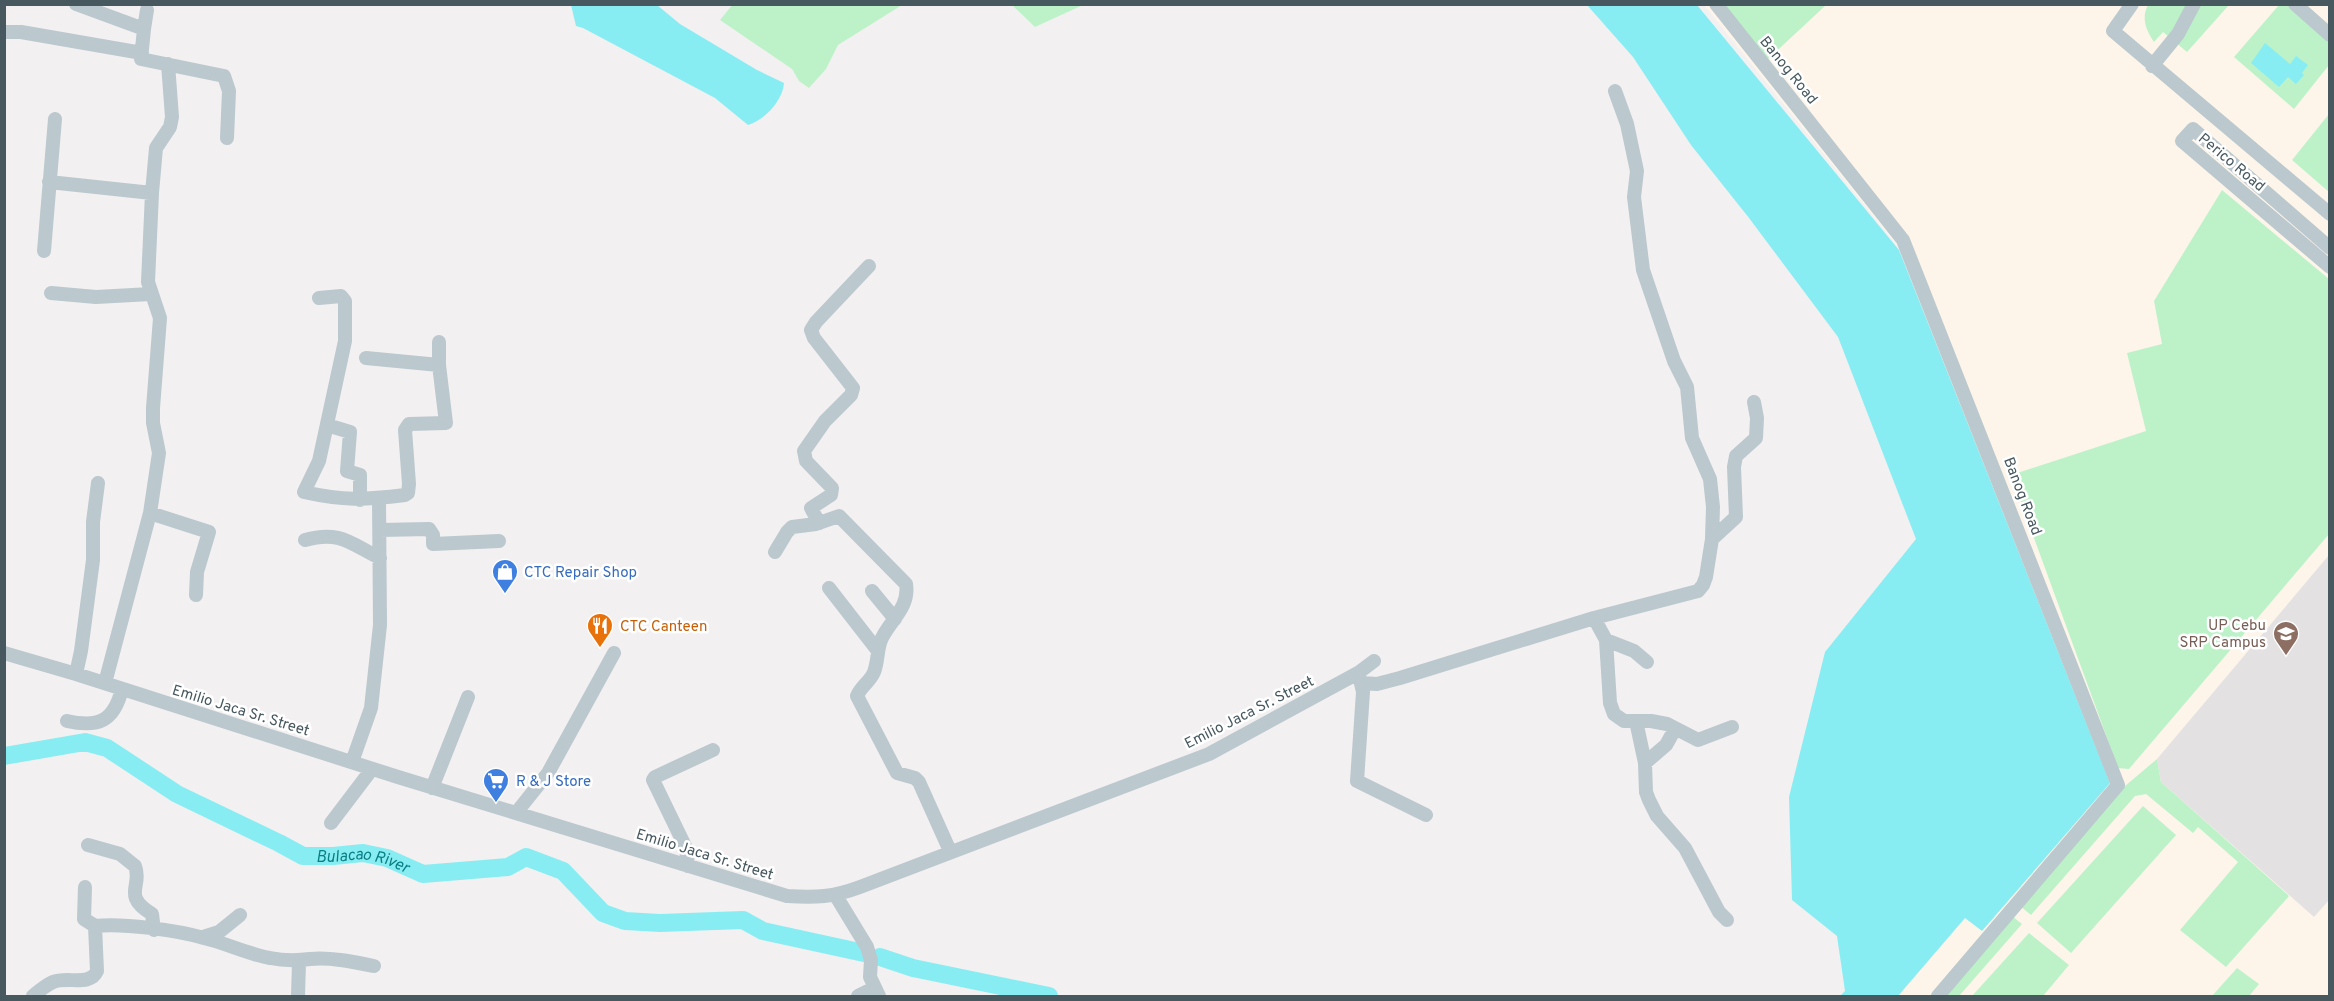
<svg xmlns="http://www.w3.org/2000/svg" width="2334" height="1001" font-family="Overpass,sans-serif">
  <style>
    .commercial { fill: #fdf5ea }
    .education { fill: #e4e1e3 }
    .green { fill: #bdf2c9 }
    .water { fill: #88edf2 }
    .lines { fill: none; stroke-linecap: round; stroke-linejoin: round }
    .river { stroke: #88edf2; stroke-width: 18 }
    .minor { stroke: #bbc8ce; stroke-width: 14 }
    .labels { text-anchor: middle; stroke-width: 5; stroke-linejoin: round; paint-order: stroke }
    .street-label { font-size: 15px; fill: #47585f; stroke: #fff }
    .shop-label { font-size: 15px; fill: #366cbe; stroke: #fff; text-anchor: start }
    .education-label { font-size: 15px; fill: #785e54; stroke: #fff; text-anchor: end }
    .food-label { font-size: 15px; fill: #c56008; stroke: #fff; text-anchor: start }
    .water-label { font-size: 16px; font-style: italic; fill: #077f84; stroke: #fff }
  </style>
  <rect width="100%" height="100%" fill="#f3f0f1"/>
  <!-- commercial -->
  <path class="commercial" d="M 1704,5 L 2329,5 L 2329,996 L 1898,996 L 1965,918 L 1983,930 L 2110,783 L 2004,519 L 1900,249 Z"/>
  <!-- education -->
  <path class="education" d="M 2329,555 L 2330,899 L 2314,917 L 2161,782 L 2157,759 Z"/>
  <!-- green -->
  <path class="green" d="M 733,4 L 902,4 L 902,5 L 838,45 L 826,69 L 809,88 L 799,81 L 792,69 L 720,20 Z
    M 1012,5 L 1083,5 L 1035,27 Z
    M 1724,5 L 1826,5 L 1768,59 Z
    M 2148,5 L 2229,5 L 2187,52 L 2163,32 L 2154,42 C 2146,30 2141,18 2148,5 Z
    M 2279,5 L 2291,5 L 2329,38 L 2329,65 L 2294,109 L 2234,57 Z
    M 2329,114 L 2329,192 L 2292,160 Z
    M 2222,190 L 2329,279 L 2329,534 L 2129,769 L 2118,768 L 2011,475 L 2146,431 L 2127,353 L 2162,344 L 2154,301 Z
    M 2157,759 L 2161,782 L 2289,896 L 2226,967 L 2180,930 L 2238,862 L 2198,827 L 2193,833 L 2146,794 L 2135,796 L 2031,915 L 2020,906 L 2125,786 Z
    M 2143,806 L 2176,835 L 2071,953 L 2037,923 Z
    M 2012,916 L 2022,924 L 1959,996 L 1944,996 Z
    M 2029,933 L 2069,965 L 2043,996 L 1972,996 Z
    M 2237,968 L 2259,984 L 2249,996 L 2212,996 Z"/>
  <!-- water -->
  <path class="water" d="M 571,5 L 657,5 L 680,24 L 757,70 L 784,83 C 783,100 765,120 748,125 L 715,98 L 583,28 L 576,26 Z
    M 1587,5 L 1697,5 L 1899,250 L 2110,783 L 1982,931 L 1965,918 L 1898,996 L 1840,996 L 1845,991 L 1837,936 L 1792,900 L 1789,797 L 1825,652 L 1916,539 L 1838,337 L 1749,218 L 1691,145 L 1633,57 Z
    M 2265,43 L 2290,64 L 2296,56 L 2308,65 L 2302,73 L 2304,75 L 2296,84 L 2288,77 L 2279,87 L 2251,63 Z"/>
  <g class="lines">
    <!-- river -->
    <g class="river">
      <path id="s1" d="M 4,756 L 85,742 L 107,748 L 177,794 L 279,843 L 303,856 L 333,856 L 363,853 L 387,858 L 423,874 L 508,867 L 526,857 L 563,871 L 603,913 L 625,921 L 660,923 L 743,920 L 763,931 L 864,953"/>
      <path d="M 880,957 L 913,968 L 1049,996"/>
    </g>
    <!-- minor -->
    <path class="minor" d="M 76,4 L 144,29 L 141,59 L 224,76 L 229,91 L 227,138
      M 1716,4 L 1903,240 L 2118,785 L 1938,996
      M 2132,4 L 2113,31 L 2330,214
      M 2295,4 L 2330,35
      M 144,29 L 147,10
      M 4,32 L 21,32 L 142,53
      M 2152,66 L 2178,34 L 2194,4
      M 2193,129 L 2182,141 L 2330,267
      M 2193,129 L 2330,248
      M 49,182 L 152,193
      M 44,251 L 55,119
      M 51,293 L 96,297 L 151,294
      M 319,298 L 341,296 L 345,301 L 345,341 L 319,461 L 304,492 C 344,501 364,500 405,495 L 408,493 L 409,484 L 405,430 L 409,424 L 446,423 L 439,365 L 439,342
      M 366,358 L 439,365
      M 327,425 L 350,432 L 347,471 L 360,475 L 360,500
      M 150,513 L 209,532 L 197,572 L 196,595
      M 819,523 L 811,508 L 831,495 L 832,488 L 806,461 L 804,451 L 825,421 L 851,395 L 853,388 L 814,338 L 811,330 L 816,322 L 869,266
      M 380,530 L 429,529 L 433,535 L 433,544 L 499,541
      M 1712,539 L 1736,517 L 1734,467 L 1736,456 L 1756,438 L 1757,418 L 1754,402
      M 305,540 C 340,530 351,544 380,558
      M 775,552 L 787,532 L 792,527 L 816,524 L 839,516 L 906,584 C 910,608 889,621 881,640 C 877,650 878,662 874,672 C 870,682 861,686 857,696 L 897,773 L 915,778 L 919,782 L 950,851
      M 829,588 L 878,651
      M 872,591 L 895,619
      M 1594,618 L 1606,640 L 1610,703 L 1614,714 L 1624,721 L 1651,721 L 1667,724 L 1698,740 L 1732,727
      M 1606,640 L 1634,651 L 1647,662
      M 4,653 L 76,674 L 398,777 L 787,896 C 816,898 833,897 860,887 L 1209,754 L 1358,673 L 1374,661
      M 76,674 L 81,651 L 93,560 L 93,522 L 98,483
      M 1359,675 L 1363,692 L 1357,781 L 1426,815
      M 105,683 L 150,513 L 159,453 L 153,423 L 153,408 L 160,318 L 148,282 L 152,193 L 156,148 L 170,127 L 172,117 L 168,64
      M 1362,683 L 1377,684 L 1400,678 L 1594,618 L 1698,591 L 1703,585 L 1706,577 L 1712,539 L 1713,507 L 1710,479 L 1692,438 L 1687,387 L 1674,361 L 1643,270 L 1634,197 L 1637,171 L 1627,124 L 1615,91
      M 67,721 C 99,728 114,721 122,689
      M 1636,721 L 1645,763 L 1646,792 L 1649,800 L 1657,816 L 1685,848 L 1719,912 L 1727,920
      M 352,762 L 371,708 L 380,625 L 379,498
      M 1645,763 L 1666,745 L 1675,729
      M 432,788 L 468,697
      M 516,813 L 548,773 L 614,653
      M 331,823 L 372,769
      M 88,845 L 120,854 L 135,866 C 143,886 121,895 152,914 L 154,930
      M 688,866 L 686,848 L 653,780 L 655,777 L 713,750
      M 836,896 L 867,947 L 871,960 L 870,977 L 879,996
      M 95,926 C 123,923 176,930 204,938 C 226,943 247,954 270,958 C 285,961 295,961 310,959 C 331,957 354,962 374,966
      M 203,937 L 219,932 L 240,915
      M 33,996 C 39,991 46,985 53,982 C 67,976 90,987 97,971 L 95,926 L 84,919 L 85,887
      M 298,996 L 299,962
      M 858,996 L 874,988"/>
  </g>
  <!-- icons -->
  <defs>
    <symbol id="shop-pin" viewBox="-11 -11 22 30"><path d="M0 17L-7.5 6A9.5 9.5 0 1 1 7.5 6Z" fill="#3f7fe0" stroke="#fff"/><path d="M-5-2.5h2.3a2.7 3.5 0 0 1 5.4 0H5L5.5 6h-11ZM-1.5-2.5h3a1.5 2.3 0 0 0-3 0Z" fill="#fff"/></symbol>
    <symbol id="restaurant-pin" viewBox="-11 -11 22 30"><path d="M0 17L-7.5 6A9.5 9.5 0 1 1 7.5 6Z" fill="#e8710a" stroke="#fff"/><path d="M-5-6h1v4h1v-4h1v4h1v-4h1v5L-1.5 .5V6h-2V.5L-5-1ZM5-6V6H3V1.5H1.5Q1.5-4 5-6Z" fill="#fff"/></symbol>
    <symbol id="university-pin" viewBox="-11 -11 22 30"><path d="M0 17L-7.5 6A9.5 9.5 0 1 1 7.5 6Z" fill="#8d6e63" stroke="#fff"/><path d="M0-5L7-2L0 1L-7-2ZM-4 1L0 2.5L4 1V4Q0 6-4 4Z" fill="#fff"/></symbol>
    <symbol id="supermarket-pin" viewBox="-11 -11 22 30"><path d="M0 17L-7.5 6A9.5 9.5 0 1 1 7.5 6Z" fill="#3f7fe0" stroke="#fff"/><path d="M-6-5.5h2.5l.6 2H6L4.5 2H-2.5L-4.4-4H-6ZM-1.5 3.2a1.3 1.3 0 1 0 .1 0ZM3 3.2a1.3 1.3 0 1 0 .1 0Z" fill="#fff"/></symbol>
  </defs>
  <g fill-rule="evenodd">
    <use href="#shop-pin" x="490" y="557" width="30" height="40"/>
    <use href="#restaurant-pin" x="585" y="611" width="30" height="40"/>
    <use href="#university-pin" x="2271" y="619" width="30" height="40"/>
    <use href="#supermarket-pin" x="481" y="766" width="30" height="40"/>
  </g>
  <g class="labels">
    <!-- street labels -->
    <g class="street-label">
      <text transform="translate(1789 70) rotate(51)" y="5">Banog Road</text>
      <text transform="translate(2232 162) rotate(40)" y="5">Perico Road</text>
      <text transform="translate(2023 496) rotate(69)" y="5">Banog Road</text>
      <text transform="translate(241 710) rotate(17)" y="5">Emilio Jaca Sr. Street</text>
      <text transform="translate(1249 712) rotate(-27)" y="5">Emilio Jaca Sr. Street</text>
      <text transform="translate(705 854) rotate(17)" y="5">Emilio Jaca Sr. Street</text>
    </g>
    <!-- shop labels -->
    <g class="shop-label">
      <text x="524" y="577">CTC Repair Shop</text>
      <text x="516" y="786">R &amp; J Store</text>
    </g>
    <!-- education labels -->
    <g class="education-label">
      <text x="2266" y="630">UP Cebu<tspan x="2266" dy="17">SRP Campus</tspan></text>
    </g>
    <!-- food labels -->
    <g class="food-label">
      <text x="620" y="631">CTC Canteen</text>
    </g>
    <!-- water labels -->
    <g class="water-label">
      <text dy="6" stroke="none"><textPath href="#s1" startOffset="390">Bulacao River</textPath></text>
    </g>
  </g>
  <!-- border -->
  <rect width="2334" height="1001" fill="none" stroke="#47585f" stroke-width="12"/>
</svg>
